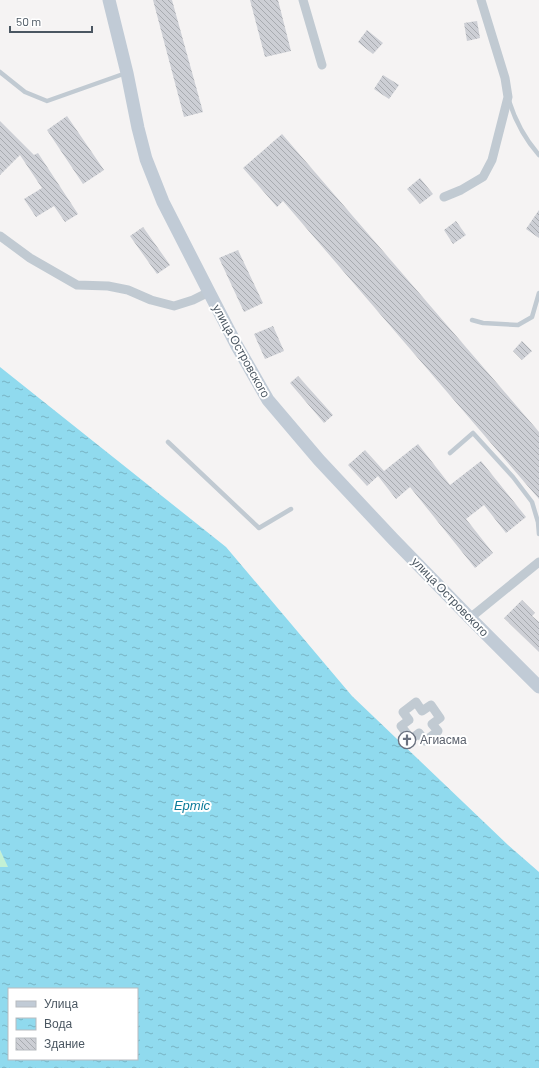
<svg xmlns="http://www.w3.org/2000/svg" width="539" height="1068" font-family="Barlow,sans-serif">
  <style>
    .grass { fill: #c3f1d5 }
    .water { fill: url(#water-ripples); fill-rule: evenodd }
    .building { fill: url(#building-back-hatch) }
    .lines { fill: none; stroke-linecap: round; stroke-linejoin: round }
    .lane { stroke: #c1cad2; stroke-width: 4.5 }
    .street { stroke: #c1cad2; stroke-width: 9 }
    .secondary { stroke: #c1cbd6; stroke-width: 13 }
    .labels { text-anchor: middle; stroke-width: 4; stroke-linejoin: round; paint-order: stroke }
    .street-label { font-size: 12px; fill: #4a5661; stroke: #fff }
    .worship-label { font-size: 12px; fill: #5b616d; stroke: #fff; text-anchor: start }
    .water-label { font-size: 13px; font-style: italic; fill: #0c7c9b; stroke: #fff }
  </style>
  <defs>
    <pattern id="water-ripples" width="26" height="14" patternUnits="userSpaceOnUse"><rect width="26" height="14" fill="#90daee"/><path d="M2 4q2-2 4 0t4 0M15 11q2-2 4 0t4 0" fill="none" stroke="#78b4c4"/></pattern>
    <pattern id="building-back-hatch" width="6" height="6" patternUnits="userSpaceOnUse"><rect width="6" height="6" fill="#cdcfd5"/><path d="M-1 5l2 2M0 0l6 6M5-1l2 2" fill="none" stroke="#a8abb0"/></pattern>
  </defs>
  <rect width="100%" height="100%" fill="#f5f3f3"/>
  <!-- grass -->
  <path class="grass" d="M 0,850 L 9,867 L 0,867 Z"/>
  <!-- water -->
  <path class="water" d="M 0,367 L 226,547 L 352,696 L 508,845 L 539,872 L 539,1068 L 0,1068 L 0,867 L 8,867 L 0,850 ZM 9,989 L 137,989 L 137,1059 L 9,1059 Z"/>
  <!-- building -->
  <path class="building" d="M 153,0 L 172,0 L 203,112 L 184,117 Z
    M 250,0 L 278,0 L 291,51 L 265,57 Z
    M 477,21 L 480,38 L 467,41 L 464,23 Z
    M 367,30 L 383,43 L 373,54 L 358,42 Z
    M 383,75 L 399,85 L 389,99 L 374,89 Z
    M 67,116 L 104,170 L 83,184 L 47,130 Z
    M 0,121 L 34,155 L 38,153 L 78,214 L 65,222 L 54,206 L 36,217 L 24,199 L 42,188 L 20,155 L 0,175 Z
    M 282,134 L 539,432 L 539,499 L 283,201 L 277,207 L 243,168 Z
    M 420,178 L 433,194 L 420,204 L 407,189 Z
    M 539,210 L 539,238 L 526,229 Z
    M 456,221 L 466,235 L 453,244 L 444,230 Z
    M 143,227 L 170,265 L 157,274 L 130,236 Z
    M 238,250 L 263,303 L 244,312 L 219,258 Z
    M 273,326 L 284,351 L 265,359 L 254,334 Z
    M 522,341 L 532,351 L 522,360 L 513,351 Z
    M 298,376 L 333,415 L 324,423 L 290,383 Z
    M 418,444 L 450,485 L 481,461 L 526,517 L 506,533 L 484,505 L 466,519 L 493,553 L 475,568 L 410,487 L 396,499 L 378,476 L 367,486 L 348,465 L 365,450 L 384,471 Z
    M 522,600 L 535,613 L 532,616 L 539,622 L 539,652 L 504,618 Z"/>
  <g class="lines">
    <!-- lane -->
    <path class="lane" d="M 0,72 L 25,92 L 47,101 L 126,73
      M 509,101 C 515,120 525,139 539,155
      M 472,320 L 483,323 L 518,325 L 532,317 L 539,293
      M 168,442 L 259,528 L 291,509
      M 450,453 L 473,433 L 513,477 L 532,502 L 538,522 L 539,534"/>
    <!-- street -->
    <path class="street" d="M 303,0 L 322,65
      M 444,197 L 461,190 L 483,177 L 492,160 L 508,97 L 505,78 L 481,0
      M 0,236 L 30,258 L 77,285 L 108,286 L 128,290 L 151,300 L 174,306 L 193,300 L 209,292
      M 470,618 L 539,562
      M 416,702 L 422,711 L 431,705 L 440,718 L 432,724 L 438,731 L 425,741 L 419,733 L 411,739 L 401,726 L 409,720 L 403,712 Z"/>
    <!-- secondary -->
    <path class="secondary" d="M 109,0 L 127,73 L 138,128 L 146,159 L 163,202 L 209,292 L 237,346 L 268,400 L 319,460 L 393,539 L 470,618 L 539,687"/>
  </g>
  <!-- icons -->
  <defs>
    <symbol id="church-ring" viewBox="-11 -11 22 22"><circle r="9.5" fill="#fff" stroke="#6b7280" stroke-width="1.5"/><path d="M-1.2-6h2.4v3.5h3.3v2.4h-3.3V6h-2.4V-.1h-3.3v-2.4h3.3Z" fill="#6b7280"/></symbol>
  </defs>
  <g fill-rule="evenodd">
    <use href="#church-ring" x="397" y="730" width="20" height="20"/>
  </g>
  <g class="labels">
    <!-- street labels -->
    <g class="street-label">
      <text transform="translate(241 351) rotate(61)" y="4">улица Островского</text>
      <text transform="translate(450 597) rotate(46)" y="4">улица Островского</text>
    </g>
    <!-- worship labels -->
    <g class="worship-label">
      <text x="420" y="744">Агиасма</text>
    </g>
    <!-- water labels -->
    <g class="water-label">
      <text x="192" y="810">Ертіс</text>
    </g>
  </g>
  <!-- legend -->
  <rect x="8" y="988" width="130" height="72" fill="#ffffff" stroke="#b7bbc0"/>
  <rect x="16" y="1001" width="20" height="6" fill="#c1cbd6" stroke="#b7bbc0"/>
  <text x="44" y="1008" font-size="12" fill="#4a5661">Улица</text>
  <rect x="16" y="1018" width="20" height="12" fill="url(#water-ripples)" stroke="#b7bbc0"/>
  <text x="44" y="1028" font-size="12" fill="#4a5661">Вода</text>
  <rect x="16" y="1038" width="20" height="12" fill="url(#building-back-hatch)" stroke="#b7bbc0"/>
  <text x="44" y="1048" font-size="12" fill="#4a5661">Здание</text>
  <!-- scale -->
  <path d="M10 26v6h82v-6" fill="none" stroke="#4a5661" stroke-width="2"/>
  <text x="16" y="26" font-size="12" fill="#4a5661" stroke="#ffffff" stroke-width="3" paint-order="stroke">50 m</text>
</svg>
